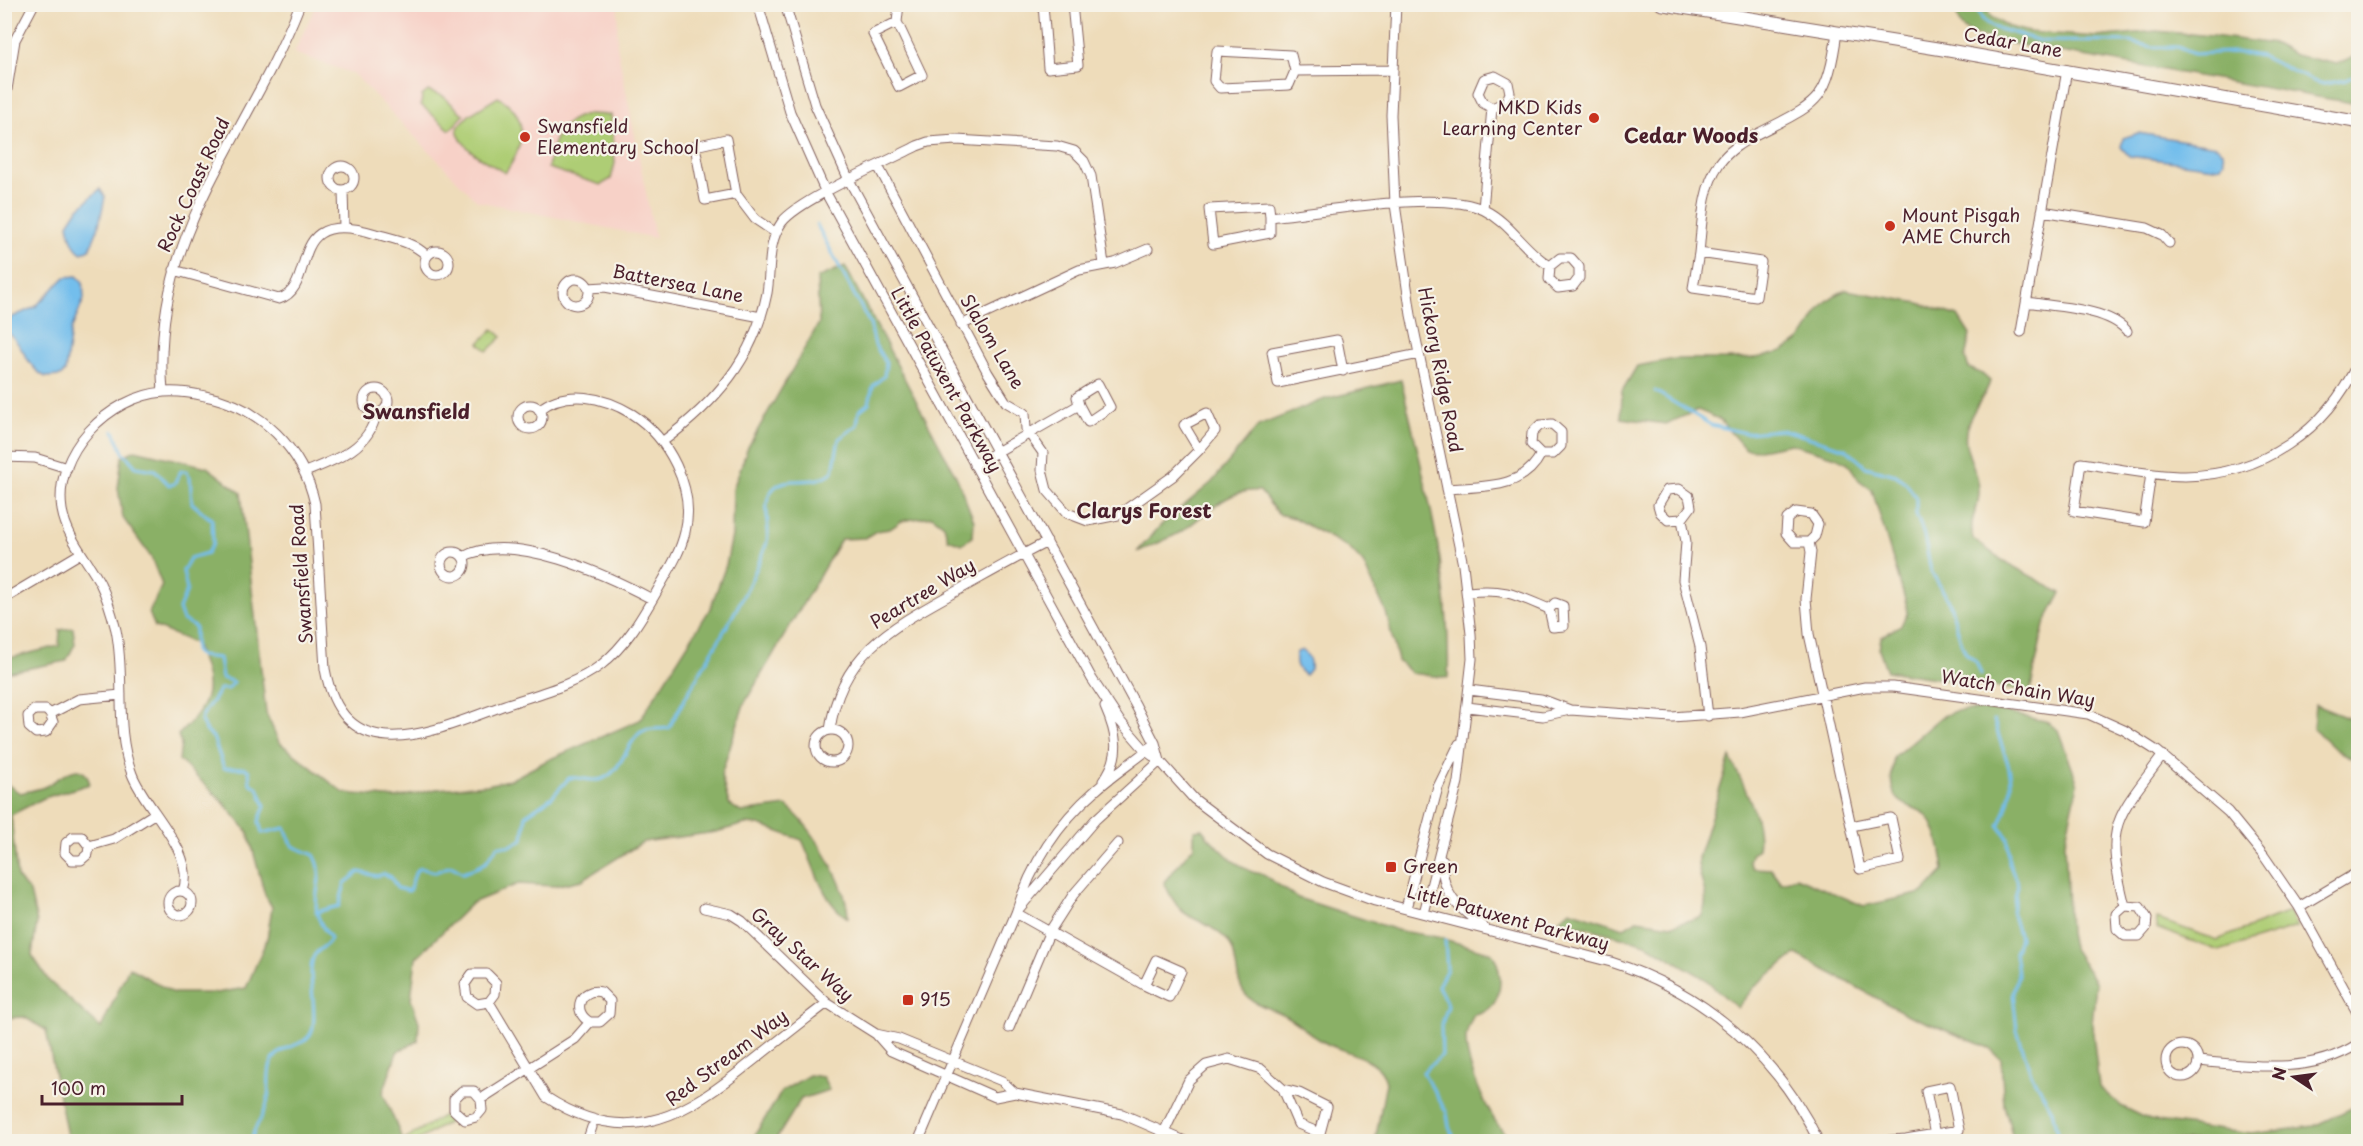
<svg xmlns="http://www.w3.org/2000/svg" width="2363" height="1146" font-family="'Playpen Sans',sans-serif">
  <style>
    .built { fill: #f7d1c7 }
    .green { fill: #aecd74; stroke: #7c7650; stroke-width: 1.5 }
    .forest { fill: #8ab066; stroke: #6a6848; stroke-width: 1.5 }
    .water { fill: #73beec; stroke: #5e6e8c; stroke-width: 1.5 }
    .lines { fill: none; stroke-linecap: round; stroke-linejoin: round }
    .stream { stroke: #73beec; stroke-width: 3 }
    .minor-casing { stroke: #83615d; stroke-width: 11 }
    .major-casing { stroke: #83615d; stroke-width: 14 }
    .minor { stroke: #fff; stroke-width: 9 }
    .major { stroke: #fff; stroke-width: 12 }
    .poi-dot { fill: #c8321e; stroke: #f7f3e8; stroke-width: 2 }
    .labels { text-anchor: middle; stroke-width: 4.5; stroke-linejoin: round; paint-order: stroke }
    .street-label { font-size: 18px; fill: #4a1f2b; stroke: #f7f3e8 }
    .poi-label { font-size: 18px; fill: #4a1f2b; stroke: #f7f3e8; text-anchor: start }
    .neighbourhood-label { font-size: 20px; font-weight: bold; fill: #4a1f2b; stroke: #f7f3e8 }
  </style>
  <rect width="100%" height="100%" fill="#f7f3e8"/>
  <filter id="ink" filterUnits="userSpaceOnUse"><feTurbulence type="fractalNoise" baseFrequency=".0167" numOctaves="2"/><feDisplacementMap in="SourceGraphic" scale="12" xChannelSelector="R" yChannelSelector="G"/><feConvolveMatrix kernelMatrix="1 2 1 2 8 2 1 2 1" color-interpolation-filters="sRGB"/></filter>
  <filter id="wash" filterUnits="userSpaceOnUse"><feTurbulence type="fractalNoise" baseFrequency=".008" numOctaves="4" result="noise"/><feDisplacementMap in="SourceGraphic" scale="24" xChannelSelector="R" yChannelSelector="G"/><feGaussianBlur stdDeviation="1.35" result="paint"/><feColorMatrix in="noise" values="0 0 0 0 0 0 0 0 0 0 0 0 0 0 0 0 0 1.4 0 .05"/><feComposite in="paint" operator="in"/></filter>
  <g filter="url(#wash)">
    <rect width="100%" height="100%" fill="#eedcba"/>
    <!-- built -->
    <path class="built" d="M 316,5 L 618,5 L 617,45 L 655,238 L 477,201 L 354,74 L 294,53 Z"/>
    <!-- green -->
    <path class="green" d="M 428,91 L 443,96 L 464,115 L 450,130 L 421,105 L 422,96 Z
      M 498,97 C 530,115 525,146 505,173 C 488,162 460,150 457,128 L 469,115 Z
      M 588,114 L 611,115 L 615,163 L 611,179 L 601,185 L 548,168 C 552,141 559,120 588,114 Z
      M 493,329 L 502,337 L 487,351 L 479,343 Z
      M 2289,912 L 2297,927 L 2219,951 L 2156,928 L 2157,919 L 2217,940 Z
      M 444,1115 L 449,1122 L 417,1141 L 400,1142 Z"/>
    <!-- forest -->
    <path class="forest" d="M 1956,5 L 1984,5 L 1991,17 L 2009,27 L 2029,32 L 2097,37 L 2156,31 L 2212,36 L 2275,44 L 2295,55 L 2337,64 L 2358,54 L 2358,104 L 1987,39 C 1964,31 1957,31 1956,5 Z
      M 845,266 L 957,478 L 974,521 L 973,536 L 962,544 L 948,539 L 944,525 L 932,516 L 902,521 L 890,529 L 876,531 L 865,538 L 841,539 L 744,704 L 721,775 L 729,804 L 741,812 L 786,806 C 812,825 848,885 848,918 C 823,904 814,865 802,840 L 759,825 L 745,824 L 716,832 L 643,842 L 582,880 L 554,886 L 518,884 L 472,903 L 416,958 L 411,999 L 419,1022 L 418,1041 L 397,1052 L 383,1093 L 403,1141 L 68,1141 L 46,1030 L 24,1017 L 5,1018 L 5,783 L 20,793 C 28,791 37,790 44,787 C 60,779 82,755 90,784 L 44,798 L 11,815 L 17,877 L 30,892 L 37,922 L 32,955 L 49,981 L 101,1028 L 129,967 L 173,993 L 216,993 L 246,988 L 267,939 L 272,907 L 265,895 L 248,832 L 223,802 L 179,760 L 181,744 L 178,735 C 213,701 214,688 195,643 L 155,627 L 149,613 L 162,585 L 151,557 L 123,518 L 118,488 L 122,457 L 135,450 L 207,467 L 241,493 L 266,713 L 279,742 L 344,793 L 396,798 L 436,789 L 487,785 L 512,779 L 548,760 L 640,720 L 710,609 L 726,565 L 732,536 L 733,489 L 748,447 L 819,323 L 817,278 Z
      M 1846,290 L 1919,303 L 1958,316 L 1970,335 L 1965,358 L 1969,368 L 1982,374 L 1990,381 C 1986,398 1971,409 1967,427 C 1960,450 1979,468 1979,490 C 1980,511 1968,515 1973,539 L 2002,560 L 2061,593 L 2044,625 L 2030,692 L 1887,671 L 1879,650 L 1881,637 L 1901,625 L 1907,614 L 1906,603 L 1872,490 L 1859,480 L 1848,463 L 1836,457 L 1791,444 L 1759,450 L 1745,449 L 1719,419 L 1698,410 L 1666,424 L 1621,418 L 1622,391 L 1637,366 C 1651,364 1665,360 1678,359 C 1714,357 1762,366 1793,345 C 1817,330 1808,305 1846,290 Z
      M 1401,380 C 1424,479 1452,577 1448,678 L 1411,673 L 1398,661 L 1386,612 L 1363,563 L 1349,548 L 1294,518 L 1278,514 L 1260,491 C 1227,487 1205,517 1179,533 C 1166,540 1151,546 1137,552 L 1162,524 L 1212,482 L 1258,426 L 1325,399 Z
      M 73,628 L 75,644 L 66,661 L 5,673 L 5,659 L 59,646 L 60,630 Z
      M 2315,705 L 2358,722 L 2358,762 L 2335,749 L 2313,728 Z
      M 1987,709 L 2045,721 L 2058,730 L 2078,784 L 2065,842 L 2069,933 L 2072,947 L 2096,983 L 2092,1024 L 2099,1087 L 2121,1106 L 2150,1120 L 2251,1134 L 2314,1126 L 2358,1105 L 2358,1141 L 2014,1141 L 2004,1105 L 2001,1059 L 1989,1048 L 1906,1014 L 1796,954 L 1756,985 L 1737,1008 L 1704,978 L 1646,944 L 1559,920 L 1570,910 L 1624,928 L 1637,920 L 1672,925 L 1701,917 C 1713,892 1697,883 1698,858 L 1730,757 C 1743,785 1763,818 1758,849 L 1752,853 L 1749,861 L 1753,868 L 1771,869 L 1781,883 L 1796,877 L 1864,906 L 1922,893 L 1944,871 C 1942,854 1938,826 1925,814 C 1918,808 1907,807 1900,801 C 1887,789 1892,772 1894,757 L 1941,717 L 1955,711 Z
      M 1203,829 L 1207,836 L 1233,861 L 1252,872 L 1262,874 L 1298,898 L 1400,931 L 1437,937 L 1492,953 C 1505,973 1504,1011 1474,1015 C 1470,1022 1467,1028 1466,1037 C 1465,1065 1491,1125 1513,1141 L 1375,1141 L 1386,1083 C 1382,1056 1340,1053 1320,1040 C 1307,1032 1296,1021 1282,1014 C 1270,1008 1251,1004 1243,991 C 1233,975 1240,950 1223,936 C 1193,911 1183,926 1164,882 L 1194,846 L 1194,830 Z
      M 809,1075 L 823,1077 L 829,1090 L 801,1099 L 775,1141 L 751,1141 L 782,1091 Z"/>
    <!-- water -->
    <path class="water" d="M 2138,133 L 2216,146 L 2223,151 L 2224,161 L 2221,166 L 2214,167 L 2129,156 L 2121,147 L 2123,138 Z
      M 100,189 L 105,197 L 98,229 L 90,249 L 82,253 C 72,248 70,234 68,224 L 77,210 Z
      M 77,276 L 83,282 L 84,299 L 71,330 L 65,372 L 60,376 L 46,377 C 26,368 24,344 7,332 L 10,318 L 35,307 L 65,277 Z
      M 1302,650 C 1308,654 1311,661 1310,669 L 1305,675 C 1296,670 1294,661 1297,652 Z"/>
    <g class="lines">
      <!-- stream -->
      <path class="stream" d="M 1974,4 L 1983,20 L 1992,27 L 2041,41 L 2130,42 L 2153,47 L 2177,47 L 2194,54 L 2234,52 L 2261,56 L 2313,81 L 2324,84 L 2346,80 L 2358,73
        M 1655,391 L 1711,425 L 1746,433 L 1781,430 L 1791,432 L 1846,449 L 1866,467 L 1896,475 L 1907,484 L 1916,498 L 1916,514 L 1924,535 L 1931,571 L 1949,601 L 1962,645 L 1966,653 L 1976,661 L 1981,674
        M 114,431 L 123,452 L 136,467 L 155,470 L 169,485 L 174,484 L 181,471 L 186,471 L 190,477 L 192,503 L 212,520 L 213,543 L 207,553 L 190,558 L 183,571 L 187,590 L 179,609 L 183,620 L 195,627 L 195,651 L 200,656 L 219,658 L 222,678 L 234,682 L 228,689 L 219,689 C 215,702 203,708 201,721 L 207,732 L 213,737 L 224,768 L 245,768 L 249,771 L 250,783 L 258,788 L 265,806 L 259,821 L 262,833 L 285,828 C 296,852 287,843 314,855 C 331,881 299,902 331,938 C 328,947 317,948 313,958 C 307,975 317,1007 313,1027 C 310,1045 289,1044 278,1054 C 263,1067 272,1087 267,1103 C 264,1115 256,1124 252,1137 L 255,1142
        M 1994,720 C 2007,769 2022,776 1999,826 L 2008,838 L 2009,863 L 2018,885 L 2012,911 L 2020,938 L 2015,953 L 2018,974 L 2013,993 L 2017,1030 L 2031,1074 L 2052,1110 L 2059,1142
        M 316,912 L 339,906 L 345,883 L 359,872 L 377,876 L 384,874 L 391,877 L 397,888 L 409,891 L 416,871 L 420,868 L 435,872 L 451,866 L 463,873 L 484,864 L 498,846 L 510,846 L 523,839 L 526,815 L 552,797 L 569,778 C 581,776 591,783 602,779 C 622,772 626,743 641,732 C 648,727 660,730 669,728 C 700,667 742,610 766,545 C 773,526 759,504 774,488 C 789,473 814,489 833,471 L 839,439 L 857,425 L 859,411 L 869,403 L 873,386 L 884,376 L 886,363 L 875,345 L 870,324 L 817,225
        M 1445,940 L 1447,969 L 1438,986 L 1448,1006 L 1441,1026 L 1442,1055 L 1423,1072 L 1447,1113 L 1449,1127 L 1456,1142"/>
    </g>
  </g>
  <g filter="url(#ink)">
    <g class="lines">
      <defs>
        <path id="minor" d="M 758,4 L 790,112 L 826,193 L 1092,679 L 1119,720 L 1146,751 L 1160,761 L 1194,799 L 1267,854 L 1323,882 L 1375,901 L 1611,962 C 1703,991 1777,1055 1819,1142
          M 785,4 L 815,105 L 849,180 L 1136,706 L 1155,743 L 1160,761
          M 1043,4 L 1048,68 L 1078,65 L 1072,4
          M 1396,4 L 1391,115 L 1395,204 L 1411,315 L 1463,565 L 1471,634 L 1472,659 L 1458,782 L 1424,913
          M 897,22 L 873,34 L 899,87 L 922,75 L 897,22 L 899,4
          M 1295,71 L 1289,85 L 1220,88 L 1214,81 L 1217,51 L 1291,55 L 1295,71 L 1391,70
          M 4,108 L 15,40 L 34,4
          M 878,166 L 988,373 L 1006,402 L 1025,413 L 1026,429 L 1043,453 L 1042,470 L 1047,490 L 1067,513 L 1088,521 L 1118,515 L 1173,476 L 1199,450 L 1184,425 L 1207,413 L 1215,431 L 1199,450
          M330 178a12 12 0 1 1 24 0a12 12 0 1 1-24 0Z
          M 343,190 L 344,227
          M 736,194 L 726,139 L 695,146 L 705,200 L 736,194 L 755,219 L 776,233
          M 1483,209 L 1492,108 L 1506,102 L 1510,93 L 1508,83 L 1495,76 L 1484,79 L 1478,93 L 1483,103 L 1492,108
          M 2042,211 L 2147,228 L 2162,235 L 2169,243
          M 1270,217 L 1270,233 L 1213,244 L 1209,209 L 1269,206 L 1270,217 C 1320,212 1442,189 1484,210 C 1511,223 1524,251 1550,266 L 1560,258 L 1571,258 L 1579,267 L 1579,278 L 1573,286 L 1558,288 L 1549,279 L 1550,266
          M425 263a12 12 0 1 1 24 0a12 12 0 1 1-24 0Z
          M 1699,253 L 1693,288 L 1756,297 L 1761,262 L 1699,253 C 1702,224 1702,189 1719,164 C 1729,150 1741,143 1755,135 C 1817,103 1827,105 1837,32
          M 174,270 L 279,299 C 320,286 282,205 376,234 C 394,239 413,242 426,255
          M563 292a13 13 0 1 1 26 0a13 13 0 1 1-26 0Z
          M 588,288 L 605,287 L 761,317
          M 2027,302 C 2055,307 2108,308 2127,331
          M 961,325 L 1079,270 L 1115,263 L 1148,249
          M 2021,332 L 2067,70
          M 1343,371 L 1337,340 L 1272,352 L 1278,383 L 1419,354
          M364 401a12 12 0 1 1 24 0a12 12 0 1 1-24 0Z
          M 163,392 C 150,233 246,142 300,4
          M518 417a12 12 0 1 1 24 0a12 12 0 1 1-24 0Z
          M 662,442 C 715,403 754,359 767,293 C 771,269 767,243 782,222 C 800,199 887,162 917,146 L 928,142 L 956,140 L 1057,146 L 1074,151 L 1084,161 L 1091,176 L 1104,264
          M 4,457 L 35,458 L 67,468
          M 974,465 L 1079,405 L 1088,422 L 1110,407 L 1098,384 L 1077,397 L 1079,405
          M 305,472 C 335,460 369,449 376,414
          M 2151,474 L 2144,522 L 2074,511 L 2081,463 C 2116,468 2151,476 2185,476 C 2261,475 2327,431 2358,362
          M 1447,489 C 1483,486 1523,490 1541,454 L 1531,444 L 1532,433 L 1540,425 L 1552,424 L 1561,432 L 1561,446 L 1553,454 L 1541,454
          M 1682,519 L 1691,507 L 1689,496 L 1679,489 L 1667,490 L 1658,505 L 1660,512 L 1668,520 L 1682,519 L 1686,542 L 1683,580 L 1700,647 L 1708,716
          M 1809,542 L 1794,542 L 1786,533 L 1787,519 L 1796,512 L 1811,514 L 1818,524 L 1815,536 L 1809,542 L 1811,552 L 1806,599 L 1809,634 L 1851,826 L 1891,818 L 1900,860 L 1860,869 L 1851,826
          M441 564a12 12 0 1 1 24 0a12 12 0 1 1-24 0Z
          M 463,557 C 512,530 608,576 652,599
          M 1468,592 C 1505,588 1516,595 1549,609 L 1553,627 L 1564,626 L 1563,606 L 1555,603 L 1549,609
          M 4,599 L 81,553
          M 1469,690 L 1541,699 L 1570,710 L 1672,717 L 1740,712 L 1865,687 L 1893,687 L 2088,714 L 2124,730 L 2157,751 L 2228,812 L 2264,856 L 2299,907 L 2358,1014
          M 1467,707 L 1543,716 L 1570,710
          M 50,714 L 53,722 L 46,732 L 36,733 L 29,727 L 28,716 L 34,710 L 46,710 L 50,714 L 79,699 L 121,695
          M 830,730 C 840,654 892,627 953,593 C 984,576 1015,558 1047,542
          M816 746a16 16 0 1 1 32 0a16 16 0 1 1-32 0Z
          M 1103,781 C 1122,756 1117,734 1105,707
          M 89,846 L 88,854 L 81,860 L 72,860 L 65,853 L 66,843 L 73,837 L 82,837 L 89,846 L 114,839 L 154,814
          M 1443,860 C 1440,893 1458,908 1483,926
          M168 903a12 12 0 1 1 24 0a12 12 0 1 1-24 0Z
          M 183,891 C 197,852 145,809 132,774 C 114,728 126,678 116,630 C 112,614 107,597 100,583 C 87,559 67,538 62,510 C 53,453 109,396 164,392 C 178,391 192,393 205,396 C 261,407 303,449 315,504 L 325,669 C 345,776 438,729 505,705 C 537,694 575,685 601,665 C 626,645 641,619 656,593 C 667,573 680,554 685,532 C 696,488 668,437 632,414 C 604,397 566,388 539,410
          M 2125,906 L 2116,914 L 2117,929 L 2125,936 L 2139,936 L 2146,928 L 2147,918 L 2140,907 L 2125,906 C 2104,823 2115,820 2163,755
          M 2299,907 L 2358,872
          M 704,908 L 731,914 L 742,921 L 827,1003 L 876,1034 L 891,1051 L 995,1097 L 1015,1093 L 1122,1114 L 1187,1142
          M 1406,908 L 1438,787 L 1459,744
          M 1017,911 L 1095,820 L 1160,761
          M 1016,913 L 1144,985 L 1156,960 L 1181,971 L 1169,997 L 1144,985
          M 489,1002 L 477,1004 L 467,997 L 465,984 L 472,974 L 487,974 L 496,983 L 495,994 L 489,1002 L 546,1097 C 621,1146 676,1122 740,1071 C 769,1048 798,1025 827,1003
          M 1009,1028 L 1050,931 L 1073,895 L 1118,843
          M 876,1034 L 899,1039 L 1002,1081 L 1015,1093
          M2166 1061a16 16 0 1 1 32 0a16 16 0 1 1-32 0Z
          M 2198,1061 C 2253,1066 2309,1075 2358,1044
          M 481,1099 L 482,1110 L 476,1117 L 465,1120 L 454,1110 L 454,1099 L 462,1091 L 474,1091 L 481,1099 L 575,1039 L 590,1022 C 571,1012 580,987 601,992 L 610,1001 L 609,1014 L 600,1022 L 590,1022
          M 1165,1130 L 1189,1080 L 1206,1065 L 1229,1059 L 1261,1069 L 1283,1089 L 1299,1093 L 1327,1107 L 1320,1133 L 1298,1124 L 1283,1089
          M 587,1142 L 592,1127
          M 918,1142 L 1016,913 C 1031,864 1057,824 1096,790 C 1113,775 1133,762 1151,747
          M 1867,1142 L 1906,1139 L 1959,1130 L 1950,1086 L 1926,1091 L 1935,1135"/>
        <path id="major" d="M 1661,4 L 1940,49 L 2358,122"/>
      </defs>
      <!-- minor casing -->
      <use href="#minor" class="minor-casing"/>
      <!-- major casing -->
      <use href="#major" class="major-casing"/>
      <!-- minor -->
      <use href="#minor" class="minor"/>
      <!-- major -->
      <use href="#major" class="major"/>
    </g>
  </g>
  <!-- markers -->
  <g class="poi-dot">
    <circle cx="1594" cy="118" r="6"/>
    <circle cx="525" cy="137" r="6"/>
    <circle cx="1890" cy="226" r="6"/>
    <rect x="1385" y="861" width="12" height="12" rx="3"/>
    <rect x="902" y="994" width="12" height="12" rx="3"/>
  </g>
  <g class="labels">
    <!-- street labels -->
    <g class="street-label">
      <text transform="translate(2013 43) rotate(10)" y="6">Cedar Lane</text>
      <text transform="translate(194 185) rotate(-65)" y="6">Rock Coast Road</text>
      <text transform="translate(678 284) rotate(11)" y="6">Battersea Lane</text>
      <text transform="translate(992 342) rotate(59)" y="6">Slalom Lane</text>
      <text transform="translate(1440 370) rotate(79)" y="6">Hickory Ridge Road</text>
      <text transform="translate(946 380) rotate(61)" y="6">Little Patuxent Parkway</text>
      <text transform="translate(302 574) rotate(-94)" y="6">Swansfield Road</text>
      <text transform="translate(923 594) rotate(-31)" y="6">Peartree Way</text>
      <text transform="translate(2018 689) rotate(9)" y="6">Watch Chain Way</text>
      <text transform="translate(1508 918) rotate(15)" y="6">Little Patuxent Parkway</text>
      <text transform="translate(802 955) rotate(42)" y="6">Gray Star Way</text>
      <text transform="translate(727 1058) rotate(-37)" y="6">Red Stream Way</text>
    </g>
    <!-- poi labels -->
    <g class="poi-label">
      <text x="1582" y="114" text-anchor="end">MKD Kids<tspan x="1582" dy="21">Learning Center</tspan></text>
      <text x="537" y="133">Swansfield<tspan x="537" dy="21">Elementary School</tspan></text>
      <text x="1902" y="222">Mount Pisgah<tspan x="1902" dy="21">AME Church</tspan></text>
      <text x="1403" y="873">Green</text>
      <text x="920" y="1006">915</text>
    </g>
    <!-- neighbourhood labels -->
    <g class="neighbourhood-label">
      <text x="1691" y="143">Cedar Woods</text>
      <text x="416" y="419">Swansfield</text>
      <text x="1144" y="518">Clarys Forest</text>
    </g>
  </g>
  <!-- margin -->
  <rect width="2363" height="1146" fill="none" stroke="#f7f3e8" stroke-width="24"/>
  <!-- north arrow -->
  <g transform="translate(2294 1077) rotate(283)" stroke="#f7f3e8" stroke-width="4.5" paint-order="stroke">
  <path d="M0-4.5L10 22L0 15L-10 22Z" fill="#4a1f2b"/>
  <text y="-9" font-size="16" font-weight="bold" text-anchor="middle" fill="#4a1f2b">N</text>
  </g>
  <!-- scale -->
  <path d="M42 1095v9h140v-9" fill="none" stroke="#4a1f2b" stroke-width="3"/>
  <text x="51" y="1095" font-size="18" fill="#4a1f2b" stroke="#f7f3e8" stroke-width="4.5" paint-order="stroke">100 m</text>
</svg>
